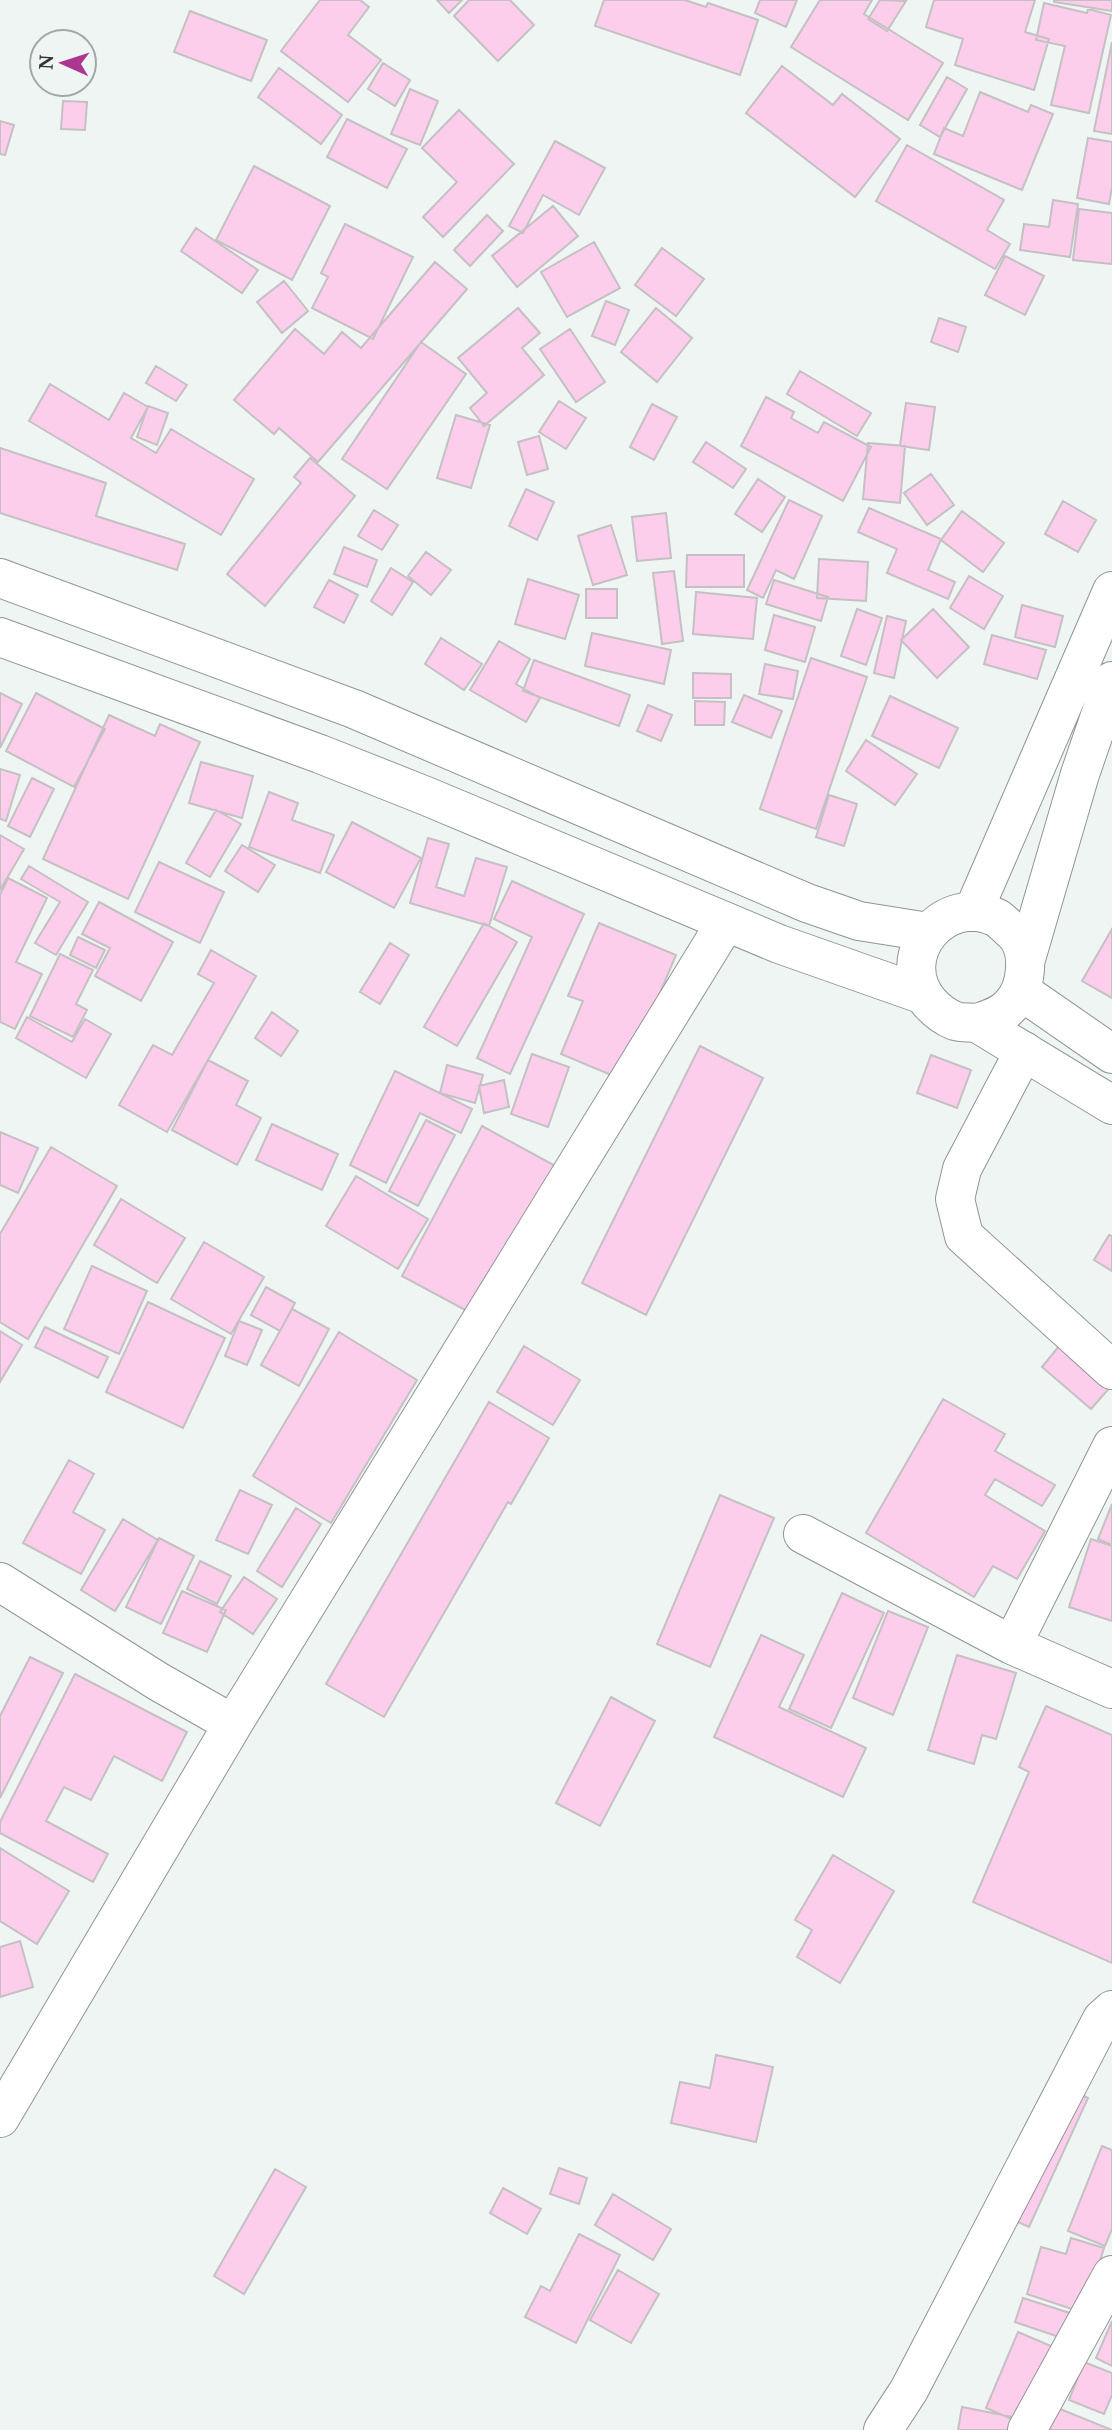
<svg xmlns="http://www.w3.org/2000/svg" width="1112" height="2430" font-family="'Noto Serif',serif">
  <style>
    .building { fill: #fcceeb; stroke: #c5c0c3; stroke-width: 2 }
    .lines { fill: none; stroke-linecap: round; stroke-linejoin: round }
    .minor-casing { stroke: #909594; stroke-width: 40 }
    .major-casing { stroke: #909594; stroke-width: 40 }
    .minor { stroke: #fff; stroke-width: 38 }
    .major { stroke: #fff; stroke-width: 38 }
  </style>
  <rect width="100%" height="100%" fill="#eef5f3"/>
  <!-- building -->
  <path class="building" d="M 320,0 L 360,0 L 369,7 L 348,35 L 381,60 L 348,102 L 281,51 Z
    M 437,0 L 462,0 L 449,13 Z
    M 469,0 L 510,0 L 534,25 L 498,61 L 454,16 Z
    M 604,0 L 685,0 L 706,7 L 708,3 L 758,20 L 740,75 L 595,26 Z
    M 760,0 L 797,0 L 786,27 L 755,13 Z
    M 820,0 L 872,0 L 864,14 L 943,63 L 908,120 L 791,47 Z
    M 880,0 L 906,1 L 887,31 L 868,19 Z
    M 934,0 L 1035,0 L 1025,32 L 1049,39 L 1034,90 L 955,65 L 963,39 L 926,27 Z
    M 1054,0 L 1112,0 L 1112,11 L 1054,2 Z
    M 1044,3 L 1087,13 L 1088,9 L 1111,15 L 1089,113 L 1051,105 L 1065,46 L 1036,40 Z
    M 190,11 L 267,40 L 251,81 L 174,52 Z
    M 1112,42 L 1112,134 L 1094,131 Z
    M 383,63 L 410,80 L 395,106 L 368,89 Z
    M 782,66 L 833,105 L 842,94 L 900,139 L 855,197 L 746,113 Z
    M 279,68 L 342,115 L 321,144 L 258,97 Z
    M 947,77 L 967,89 L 940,137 L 920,125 Z
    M 410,89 L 438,101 L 420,145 L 391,134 Z
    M 980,92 L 1028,112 L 1031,105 L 1053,114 L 1022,190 L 934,154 L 944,128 L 963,136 Z
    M 63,101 L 87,102 L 85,130 L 61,129 Z
    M 459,110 L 514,164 L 443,237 L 423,217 L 457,182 L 422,148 Z
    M 347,119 L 407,149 L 387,188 L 327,157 Z
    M 0,121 L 14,125 L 5,155 L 0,154 Z
    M 1088,138 L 1112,142 L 1112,187 L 1109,204 L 1077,198 Z
    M 555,141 L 605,168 L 579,215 L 543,195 L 523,233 L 509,226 Z
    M 907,145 L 1004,200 L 987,230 L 1010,244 L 995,269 L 876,201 Z
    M 254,166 L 330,206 L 292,280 L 216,240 Z
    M 1053,200 L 1078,204 L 1070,257 L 1020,250 L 1024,224 L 1049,227 Z
    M 553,206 L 578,236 L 517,287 L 492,256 Z
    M 1079,209 L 1112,213 L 1112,264 L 1073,260 Z
    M 487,215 L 503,231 L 470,266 L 454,250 Z
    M 345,224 L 413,257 L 373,339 L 312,308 L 328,277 L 321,273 Z
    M 196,228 L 258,270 L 242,293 L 181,251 Z
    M 594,242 L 620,288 L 567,317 L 541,272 Z
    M 662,248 L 704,279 L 676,316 L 635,285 Z
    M 1005,256 L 1044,276 L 1025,315 L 985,295 Z
    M 435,262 L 467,289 L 318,462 L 279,428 L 274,434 L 234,400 L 295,329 L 324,354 L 342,332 L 361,348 Z
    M 284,281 L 308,311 L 282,333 L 257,302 Z
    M 606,301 L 629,310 L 615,345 L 592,336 Z
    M 518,308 L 540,333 L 522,348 L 544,375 L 484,426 L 470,408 L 487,393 L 458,358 Z
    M 656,308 L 692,338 L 657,382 L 621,352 Z
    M 939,318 L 966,327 L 958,352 L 931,342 Z
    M 570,329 L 605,382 L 576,402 L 540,349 Z
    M 421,342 L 466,374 L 387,489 L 342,459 Z
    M 156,366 L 187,385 L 176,401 L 146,383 Z
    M 800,371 L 871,413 L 857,436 L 787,394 Z
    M 50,384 L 109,420 L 124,393 L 148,407 L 131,438 L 156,453 L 171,429 L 254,479 L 221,535 L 29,421 Z
    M 766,397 L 794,412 L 791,418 L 818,433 L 824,422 L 871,447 L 843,501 L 741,446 Z
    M 559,401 L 586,418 L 566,449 L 539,432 Z
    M 906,403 L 935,407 L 929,450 L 900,446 Z
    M 652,404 L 677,417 L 654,460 L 630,447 Z
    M 148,406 L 168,413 L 157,445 L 137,437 Z
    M 456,415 L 490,425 L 471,488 L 437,478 Z
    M 539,436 L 548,469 L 527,475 L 518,442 Z
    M 706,442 L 746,469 L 733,488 L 693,462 Z
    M 868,443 L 905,446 L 900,503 L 863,499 Z
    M 0,448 L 106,483 L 96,516 L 185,544 L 177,570 L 0,513 Z
    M 310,458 L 355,496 L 265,606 L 227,574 L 301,483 L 294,477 Z
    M 931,474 L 954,505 L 927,525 L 904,493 Z
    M 758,479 L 785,497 L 762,532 L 735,514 Z
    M 526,489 L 554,502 L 537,540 L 509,526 Z
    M 789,500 L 822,516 L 794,579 L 776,570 L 763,598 L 747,590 Z
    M 1063,501 L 1096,520 L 1078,552 L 1045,534 Z
    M 869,508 L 941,539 L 928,570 L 955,582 L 948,599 L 887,573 L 897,549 L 858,532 Z
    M 374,510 L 398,525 L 382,550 L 358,536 Z
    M 962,511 L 1004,543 L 983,572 L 941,540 Z
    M 666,513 L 671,558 L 637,561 L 632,517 Z
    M 611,525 L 627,575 L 593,585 L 578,536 Z
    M 344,547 L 377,560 L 367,587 L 334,574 Z
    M 426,552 L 451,570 L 431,595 L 408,576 Z
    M 687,555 L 744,555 L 744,587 L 686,587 Z
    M 819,559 L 868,562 L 866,601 L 817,598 Z
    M 391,568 L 413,582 L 392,615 L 371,601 Z
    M 674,571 L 683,641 L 662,644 L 653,573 Z
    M 969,576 L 1003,596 L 984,629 L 950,608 Z
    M 528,579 L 579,595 L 565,639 L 515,624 Z
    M 329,580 L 358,595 L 344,623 L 314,607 Z
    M 774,580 L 828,597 L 821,621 L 766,604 Z
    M 586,589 L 617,589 L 617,618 L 586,618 Z
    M 696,592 L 757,598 L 753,639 L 693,634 Z
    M 1022,605 L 1063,616 L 1055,647 L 1015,637 Z
    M 857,609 L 882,618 L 866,665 L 841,656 Z
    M 933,609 L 969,647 L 937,678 L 901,640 Z
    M 774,615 L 815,627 L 805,662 L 765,650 Z
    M 887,616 L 906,621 L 894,678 L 874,673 Z
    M 592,633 L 671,650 L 664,684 L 585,666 Z
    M 992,635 L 1046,650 L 1037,679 L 984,664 Z
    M 441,638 L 482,664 L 464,690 L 425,664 Z
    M 499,641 L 530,659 L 516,684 L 540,698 L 526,722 L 470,690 Z
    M 811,658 L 867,677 L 816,829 L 760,809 Z
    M 534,660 L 630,695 L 619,726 L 523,691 Z
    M 765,664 L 798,671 L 793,699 L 759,694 Z
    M 693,673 L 731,674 L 731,698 L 693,698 Z
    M 0,693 L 22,704 L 0,748 Z
    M 36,693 L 105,729 L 74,787 L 6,751 Z
    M 744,695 L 782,711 L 771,738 L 732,722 Z
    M 890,696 L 958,728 L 939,768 L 872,736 Z
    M 695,701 L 725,702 L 724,725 L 695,725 Z
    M 648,705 L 672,715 L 661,741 L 637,731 Z
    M 109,715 L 155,736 L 160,724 L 200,742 L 128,899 L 43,859 Z
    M 866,740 L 917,774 L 895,805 L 846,771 Z
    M 201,762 L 253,776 L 242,818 L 189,803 Z
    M 0,769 L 20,775 L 6,821 L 0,819 Z
    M 32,778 L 54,789 L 30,837 L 8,826 Z
    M 269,792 L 298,803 L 292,820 L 334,835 L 320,873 L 249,847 Z
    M 829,795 L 857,804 L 844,846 L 816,837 Z
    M 216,810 L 241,824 L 210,877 L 186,863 Z
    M 352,822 L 421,858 L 394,908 L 326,872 Z
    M 0,835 L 24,849 L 0,890 Z
    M 428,838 L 449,844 L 436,887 L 464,896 L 476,858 L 507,867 L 489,926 L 410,903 Z
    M 242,845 L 275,865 L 258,892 L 225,871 Z
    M 159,862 L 224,892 L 200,943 L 135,912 Z
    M 29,866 L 88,902 L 56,955 L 35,943 L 60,902 L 21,879 Z
    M 8,878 L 47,898 L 16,962 L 42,974 L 15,1029 L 0,1022 L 0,895 Z
    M 512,881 L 584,914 L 510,1074 L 477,1058 L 532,937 L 494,919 Z
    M 99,902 L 173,942 L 141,1001 L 95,976 L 110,948 L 82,934 Z
    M 484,923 L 517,942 L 457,1046 L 424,1027 Z
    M 599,923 L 676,955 L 623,1080 L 561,1054 L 583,1001 L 568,996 Z
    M 1112,929 L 1112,998 L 1082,981 Z
    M 78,937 L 105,950 L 96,968 L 70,955 Z
    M 390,943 L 409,955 L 380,1004 L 360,992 Z
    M 211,950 L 256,976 L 167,1132 L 119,1105 L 153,1045 L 172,1055 L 214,983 L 198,974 Z
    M 60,954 L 93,970 L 76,1004 L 87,1010 L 73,1037 L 30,1016 Z
    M 272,1012 L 298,1031 L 281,1056 L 255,1038 Z
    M 27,1017 L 72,1042 L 85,1019 L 111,1034 L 86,1078 L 16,1038 Z
    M 700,1046 L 763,1078 L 646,1315 L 582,1283 Z
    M 532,1054 L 569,1067 L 548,1127 L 511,1114 Z
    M 931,1055 L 971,1070 L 957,1108 L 917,1093 Z
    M 208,1060 L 248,1081 L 236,1105 L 261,1118 L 237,1165 L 172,1130 Z
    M 447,1065 L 483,1075 L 475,1103 L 440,1093 Z
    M 395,1071 L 472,1109 L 461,1133 L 420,1113 L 386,1183 L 350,1165 Z
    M 504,1080 L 509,1107 L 484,1113 L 479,1086 Z
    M 426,1120 L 455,1135 L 418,1206 L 389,1191 Z
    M 272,1124 L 338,1154 L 322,1190 L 256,1160 Z
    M 482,1126 L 559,1168 L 478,1317 L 402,1276 Z
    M 0,1132 L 38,1148 L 18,1193 L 0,1185 Z
    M 51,1147 L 117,1186 L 28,1339 L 0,1322 L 0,1234 Z
    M 356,1176 L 428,1219 L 398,1269 L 326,1226 Z
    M 121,1199 L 185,1238 L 157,1283 L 94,1245 Z
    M 1109,1235 L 1112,1236 L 1112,1271 L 1094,1260 Z
    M 204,1242 L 264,1277 L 231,1334 L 171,1299 Z
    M 92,1266 L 147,1291 L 119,1354 L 64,1329 Z
    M 266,1287 L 295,1303 L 280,1331 L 251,1315 Z
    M 148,1302 L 225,1338 L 183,1428 L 106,1392 Z
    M 292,1309 L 329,1329 L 299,1386 L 261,1365 Z
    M 239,1321 L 262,1330 L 247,1365 L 225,1356 Z
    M 45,1327 L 108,1357 L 98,1378 L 35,1347 Z
    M 0,1331 L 22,1345 L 0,1382 Z
    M 339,1332 L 417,1380 L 331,1523 L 253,1476 Z
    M 1064,1340 L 1112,1385 L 1091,1409 L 1042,1367 Z
    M 524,1346 L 580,1380 L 553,1425 L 497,1392 Z
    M 943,1399 L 1005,1434 L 995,1451 L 1055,1485 L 1042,1506 L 995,1479 L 985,1495 L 1045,1531 L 1017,1579 L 993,1566 L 974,1597 L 866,1533 Z
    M 489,1402 L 549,1438 L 511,1504 L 508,1502 L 384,1717 L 326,1684 Z
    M 69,1460 L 94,1474 L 73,1512 L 105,1530 L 81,1574 L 23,1543 Z
    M 240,1490 L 272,1505 L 248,1554 L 216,1540 Z
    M 720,1495 L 774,1518 L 710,1667 L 657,1644 Z
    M 1112,1504 L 1112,1545 L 1098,1539 Z
    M 296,1508 L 321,1524 L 282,1587 L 257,1571 Z
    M 123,1519 L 158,1540 L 115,1611 L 81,1590 Z
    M 159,1538 L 194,1556 L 161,1624 L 126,1607 Z
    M 1091,1539 L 1112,1546 L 1112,1621 L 1069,1607 Z
    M 200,1561 L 231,1576 L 217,1604 L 187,1589 Z
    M 244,1577 L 277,1599 L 253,1634 L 220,1612 Z
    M 182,1591 L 226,1610 L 207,1652 L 163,1633 Z
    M 842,1593 L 884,1613 L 831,1728 L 789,1709 Z
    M 888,1611 L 928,1627 L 893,1715 L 853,1698 Z
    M 761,1635 L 804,1655 L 779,1707 L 866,1748 L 843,1797 L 714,1737 Z
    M 957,1655 L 1016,1673 L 996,1739 L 982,1735 L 974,1764 L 928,1750 Z
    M 30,1657 L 63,1673 L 0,1798 L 0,1716 Z
    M 75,1674 L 187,1732 L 162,1781 L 114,1756 L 91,1800 L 64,1787 L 46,1821 L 108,1854 L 93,1882 L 0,1833 L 0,1822 Z
    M 611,1697 L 655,1721 L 600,1826 L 556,1803 Z
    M 1046,1706 L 1112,1735 L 1112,1963 L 973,1902 L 1029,1772 L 1019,1767 Z
    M 0,1848 L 69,1891 L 37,1944 L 0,1921 Z
    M 833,1855 L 894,1891 L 840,1983 L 797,1957 L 812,1930 L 795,1920 Z
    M 20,1941 L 33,1987 L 0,1997 L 0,1947 Z
    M 716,2055 L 773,2067 L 756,2142 L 671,2123 L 680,2082 L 710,2088 Z
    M 1069,2089 L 1088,2098 L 1029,2227 L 1009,2218 Z
    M 1102,2146 L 1112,2150 L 1112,2229 L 1105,2246 L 1068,2231 Z
    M 559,2168 L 587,2178 L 579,2204 L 550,2194 Z
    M 275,2169 L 306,2187 L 244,2294 L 214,2276 Z
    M 503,2188 L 541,2209 L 527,2234 L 490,2213 Z
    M 613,2194 L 671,2229 L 653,2260 L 595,2225 Z
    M 579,2234 L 620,2255 L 576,2343 L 525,2317 L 541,2286 L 550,2291 Z
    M 1071,2238 L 1104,2248 L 1084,2313 L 1027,2294 L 1041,2247 L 1066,2254 Z
    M 618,2270 L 659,2294 L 631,2343 L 590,2320 Z
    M 1023,2298 L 1076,2315 L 1068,2340 L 1015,2322 Z
    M 1112,2321 L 1112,2366 L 1096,2358 Z
    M 1018,2332 L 1058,2349 L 1026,2425 L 986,2408 Z
    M 1084,2362 L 1112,2373 L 1112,2395 L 1104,2414 L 1069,2400 Z
    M 962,2407 L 1018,2418 L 1015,2430 L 958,2430 Z
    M 1055,2407 L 1112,2430 L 1046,2430 Z"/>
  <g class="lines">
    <defs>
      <path id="minor" d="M 1024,1051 L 962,1169 L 955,1199 L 964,1236 L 1112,1370
        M 803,1534 L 1012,1645 L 1112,1689
        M 0,1582 L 159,1682 L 233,1724
        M 1012,1645 L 1112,1446
        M 0,2118 L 233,1724 L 726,922
        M 883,2430 L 909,2390 L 1102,2019 L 1112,2010
        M 1027,2430 L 1112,2275"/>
      <path id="major" d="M 0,578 L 354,709 L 807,903 L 859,921 L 928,932
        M 0,637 L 320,754 L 426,796 L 779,944 L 924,995
        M 973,912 L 1112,591
        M 1026,959 L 1080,774 L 1112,681
        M 1021,991 L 1112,1054
        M 977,1023 C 989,1019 1001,1016 1010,1006 C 1027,989 1032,950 1013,932 C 1008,928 1002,921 997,918 C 945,891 891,956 929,1002 C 936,1010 945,1017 955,1021 C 962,1023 970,1022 977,1023 L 1112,1105"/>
    </defs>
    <!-- minor casing -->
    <use href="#minor" class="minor-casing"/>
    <!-- major casing -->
    <use href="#major" class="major-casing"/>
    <!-- minor -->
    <use href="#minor" class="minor"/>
    <!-- major -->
    <use href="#major" class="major"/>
  </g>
  <!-- north arrow -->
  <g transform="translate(63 63) rotate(273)"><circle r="33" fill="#eef5f3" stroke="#a3a8a7" stroke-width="2"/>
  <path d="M0-5L12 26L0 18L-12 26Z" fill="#ad368e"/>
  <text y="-10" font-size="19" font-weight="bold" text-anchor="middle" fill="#323434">N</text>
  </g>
</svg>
